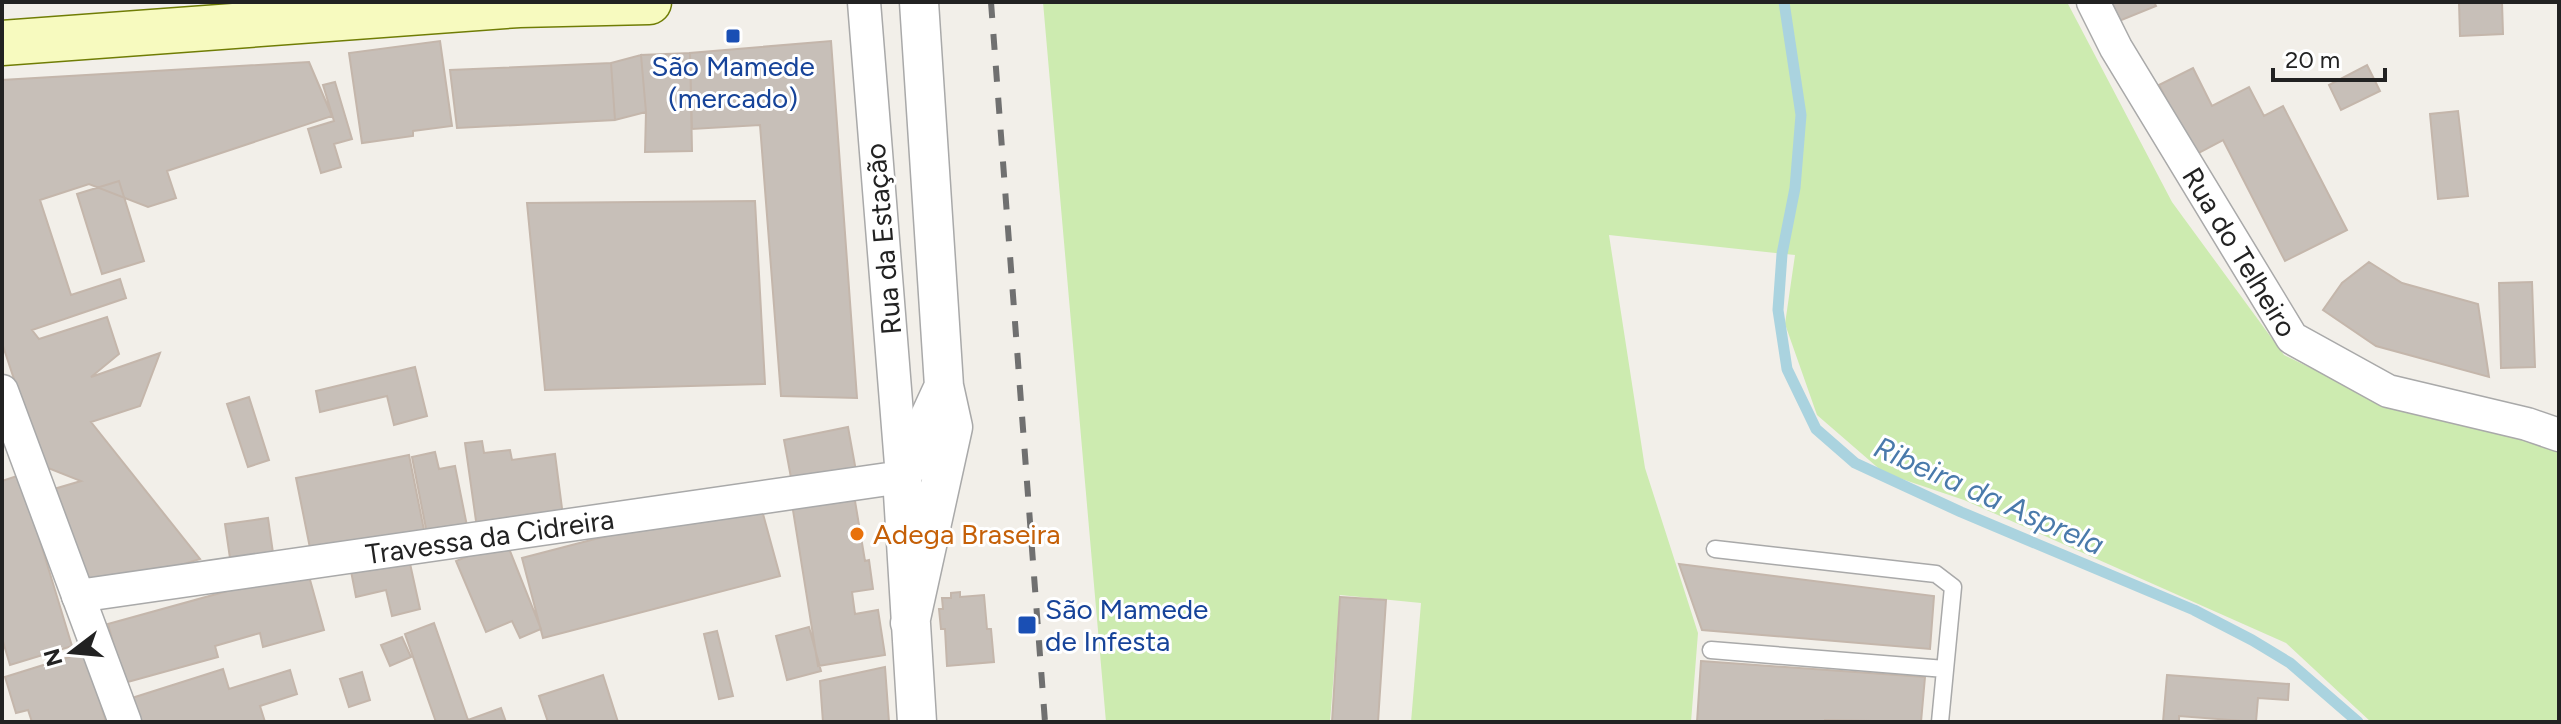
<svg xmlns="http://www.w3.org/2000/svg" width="2561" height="724" font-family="Figtree,sans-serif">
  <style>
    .grass { fill: #cdebb0 }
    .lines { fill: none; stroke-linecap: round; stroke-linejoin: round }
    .stream { stroke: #aad3df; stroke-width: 11 }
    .building { fill: #c7bfb8; stroke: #c4b6ab; stroke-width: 2 }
    .service-casing { stroke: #a9a9a9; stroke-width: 19 }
    .minor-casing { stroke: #a9a9a9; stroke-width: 35 }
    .tertiary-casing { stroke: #a9a9a9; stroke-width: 41 }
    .secondary-casing { stroke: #707d05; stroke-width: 47 }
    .service { stroke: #fff; stroke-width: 16 }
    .minor { stroke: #fff; stroke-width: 32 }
    .tertiary { stroke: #fff; stroke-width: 38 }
    .secondary { stroke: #f7fabf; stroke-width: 44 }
    .rail { stroke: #707070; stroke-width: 6; stroke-dasharray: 16 16; stroke-linecap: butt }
    .transit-dot { fill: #1a4fb4; stroke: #fff; stroke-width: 3 }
    .food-dot { fill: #e8710a; stroke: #fff; stroke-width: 3 }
    .labels { text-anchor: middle; stroke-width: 6; stroke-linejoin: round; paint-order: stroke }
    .transit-label { font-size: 28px; fill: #164399; stroke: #fff }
    .street-label { font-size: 28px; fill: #222; stroke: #fff }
    .food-label { font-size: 28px; fill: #c56008; stroke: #fff; text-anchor: start }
    .water-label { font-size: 30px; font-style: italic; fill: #4a7aab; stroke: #fff }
  </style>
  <rect width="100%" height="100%" fill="#f2efe9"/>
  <!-- grass -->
  <path class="grass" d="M 1043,2 L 2067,2 L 2172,202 L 2284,355 L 2381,402 L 2559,445 L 2559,722 L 2371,722 L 2286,643 L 1964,500 L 1884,473 L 1817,415 L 1785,324 L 1795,255 L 1609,235 L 1645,468 L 1698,633 L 1691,722 L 1411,722 L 1421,603 L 1340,595 L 1330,722 L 1106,722 Z"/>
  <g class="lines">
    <!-- stream -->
    <path class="stream" d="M 1784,2 L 1801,115 L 1795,188 L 1782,254 L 1778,310 L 1787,369 L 1816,429 L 1855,463 L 1961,512 L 2194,610 L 2252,640 L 2290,663 L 2358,722"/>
  </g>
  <!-- building -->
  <path class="building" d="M 2107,2 L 2154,2 L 2156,6 L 2119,21 Z
    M 2459,2 L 2502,2 L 2503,34 L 2460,36 Z
    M 440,41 L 452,126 L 413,131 L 413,136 L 362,143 L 349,53 Z
    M 831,41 L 857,398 L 781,396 L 760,125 L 692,129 L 690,53 Z
    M 690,53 L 692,151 L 645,152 L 646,112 L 641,55 Z
    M 641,55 L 646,112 L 615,120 L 611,63 Z
    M 309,62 L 332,116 L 167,171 L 176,198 L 148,207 L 89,184 L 40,200 L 71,295 L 120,279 L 126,298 L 32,330 L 39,339 L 107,317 L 119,354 L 91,377 L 160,353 L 140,406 L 91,422 L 200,559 L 165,570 L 94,602 L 54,489 L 81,481 L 43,466 L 2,343 L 2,80 Z
    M 611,63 L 615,120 L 457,128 L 450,70 Z
    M 2367,65 L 2380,91 L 2341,110 L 2329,85 Z
    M 2193,68 L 2212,106 L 2249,87 L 2264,116 L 2283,106 L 2347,230 L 2285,261 L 2223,140 L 2195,155 L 2159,85 Z
    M 335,82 L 352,139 L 334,144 L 341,167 L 321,173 L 308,129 L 334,121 L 323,85 Z
    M 2458,111 L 2468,196 L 2438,199 L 2430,114 Z
    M 119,181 L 144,261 L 102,274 L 77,194 Z
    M 755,201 L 765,384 L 545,390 L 527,203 Z
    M 2369,262 L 2402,283 L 2478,304 L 2489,377 L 2376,346 L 2323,310 L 2342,283 Z
    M 2532,282 L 2535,367 L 2501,368 L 2499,283 Z
    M 415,367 L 427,416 L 394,425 L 387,396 L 320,412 L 316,391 Z
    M 249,397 L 269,460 L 248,467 L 227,404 Z
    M 848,427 L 856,471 L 792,483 L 784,440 Z
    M 482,441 L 484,453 L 510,450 L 512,460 L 555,454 L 563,516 L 477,528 L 465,443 Z
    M 435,452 L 439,469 L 455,466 L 468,531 L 428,539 L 412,457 Z
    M 409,455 L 424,530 L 311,553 L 296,478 Z
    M 20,475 L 72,646 L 10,665 L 2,638 L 2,481 Z
    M 854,495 L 865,561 L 869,560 L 873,589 L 852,592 L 855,614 L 878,610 L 885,655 L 818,666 L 792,504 Z
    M 760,503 L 780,576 L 543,638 L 522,558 L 664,521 Z
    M 268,518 L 274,560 L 231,565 L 225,524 Z
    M 506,541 L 541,629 L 520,638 L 512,621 L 486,632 L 456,561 Z
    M 409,559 L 420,609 L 392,616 L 386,590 L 356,597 L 351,571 Z
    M 1679,564 L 1934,596 L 1930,649 L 1702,630 Z
    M 307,569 L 324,630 L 263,647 L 260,633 L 215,646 L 218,657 L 124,683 L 108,624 Z
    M 960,592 L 960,597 L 984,595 L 987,629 L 991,629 L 994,662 L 947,666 L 945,629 L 941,629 L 939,609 L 943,609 L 942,598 L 951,598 L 951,593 Z
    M 1340,597 L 1386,600 L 1378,722 L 1332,722 Z
    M 434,623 L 468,720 L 501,708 L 506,722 L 436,722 L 405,634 Z
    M 809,627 L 821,671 L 787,680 L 776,636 Z
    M 717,631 L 733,696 L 719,699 L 704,634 Z
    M 402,637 L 411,657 L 390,666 L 381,645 Z
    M 85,652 L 106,722 L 32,722 L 28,710 L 16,713 L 5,677 Z
    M 1701,661 L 1925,677 L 1921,722 L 1825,720 L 1825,722 L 1697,722 Z
    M 885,667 L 889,722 L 823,722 L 820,681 Z
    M 223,669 L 229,689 L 290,670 L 297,694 L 260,706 L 265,722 L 140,722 L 132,698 Z
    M 362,672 L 370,700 L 349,707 L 340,679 Z
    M 603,675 L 618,722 L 548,722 L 539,696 Z
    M 2167,675 L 2289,684 L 2288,700 L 2258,698 L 2256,722 L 2179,716 L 2179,722 L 2163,722 Z"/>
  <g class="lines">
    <defs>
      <path id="service" d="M 1715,549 L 1936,574 L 1953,587 L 1940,722
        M 1711,650 L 1945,669"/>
      <g id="minor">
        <path id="s1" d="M 2093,2 L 2116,48 L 2292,338 L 2388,391 L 2527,424 L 2559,435"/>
        <path d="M 2,391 L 125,722"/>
        <path id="s2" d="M 78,596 L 902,477 L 864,2"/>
      </g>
      <path id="tertiary" d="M 910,623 L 953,427 L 944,386 L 919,2
        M 917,722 L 902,477 L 944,386"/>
      <path id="secondary" d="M 2,43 L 519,5 L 649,2"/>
    </defs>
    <!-- service casing -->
    <use href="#service" class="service-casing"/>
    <!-- minor casing -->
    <use href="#minor" class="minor-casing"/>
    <!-- tertiary casing -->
    <use href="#tertiary" class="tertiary-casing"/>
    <!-- secondary casing -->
    <use href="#secondary" class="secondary-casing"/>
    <!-- service -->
    <use href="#service" class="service"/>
    <!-- minor -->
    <use href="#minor" class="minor"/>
    <!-- tertiary -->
    <use href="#tertiary" class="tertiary"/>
    <!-- secondary -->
    <use href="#secondary" class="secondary"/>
    <!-- rail -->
    <path class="rail" d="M 991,2 L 1045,722"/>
  </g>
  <!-- markers -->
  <g class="transit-dot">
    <rect x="725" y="28" width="16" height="16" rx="4"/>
    <rect x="1017" y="615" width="20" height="20" rx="4"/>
  </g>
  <circle class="food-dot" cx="857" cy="534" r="8"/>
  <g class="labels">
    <!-- transit labels -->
    <g class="transit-label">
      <text x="733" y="76">São Mamede<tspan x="733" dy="32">(mercado)</tspan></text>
      <text x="1045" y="619" text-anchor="start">São Mamede<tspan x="1045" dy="32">de Infesta</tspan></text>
    </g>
    <!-- street labels -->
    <g class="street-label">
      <text transform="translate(883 239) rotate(-95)" y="10">Rua da Estação</text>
      <text dy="10" stroke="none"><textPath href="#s1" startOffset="290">Rua do Telheiro</textPath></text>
      <text dy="10" stroke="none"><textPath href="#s2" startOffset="416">Travessa da Cidreira</textPath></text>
    </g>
    <!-- food labels -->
    <g class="food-label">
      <text x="873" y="544">Adega Braseira</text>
    </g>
    <!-- water labels -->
    <g class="water-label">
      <text transform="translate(1989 496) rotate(24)" y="10">Ribeira da Asprela</text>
    </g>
  </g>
  <!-- border -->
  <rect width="2561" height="724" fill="none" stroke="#222222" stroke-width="8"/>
  <!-- north arrow -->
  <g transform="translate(72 652) rotate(254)" stroke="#ffffff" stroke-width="6" paint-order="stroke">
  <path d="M0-6L14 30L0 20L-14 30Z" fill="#222222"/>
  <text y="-12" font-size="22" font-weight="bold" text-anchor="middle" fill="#222222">N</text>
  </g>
  <!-- scale -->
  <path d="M2273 68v12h112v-12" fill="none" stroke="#222222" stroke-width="4"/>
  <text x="2285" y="68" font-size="24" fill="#222222" stroke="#ffffff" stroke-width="6" paint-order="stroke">20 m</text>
</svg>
